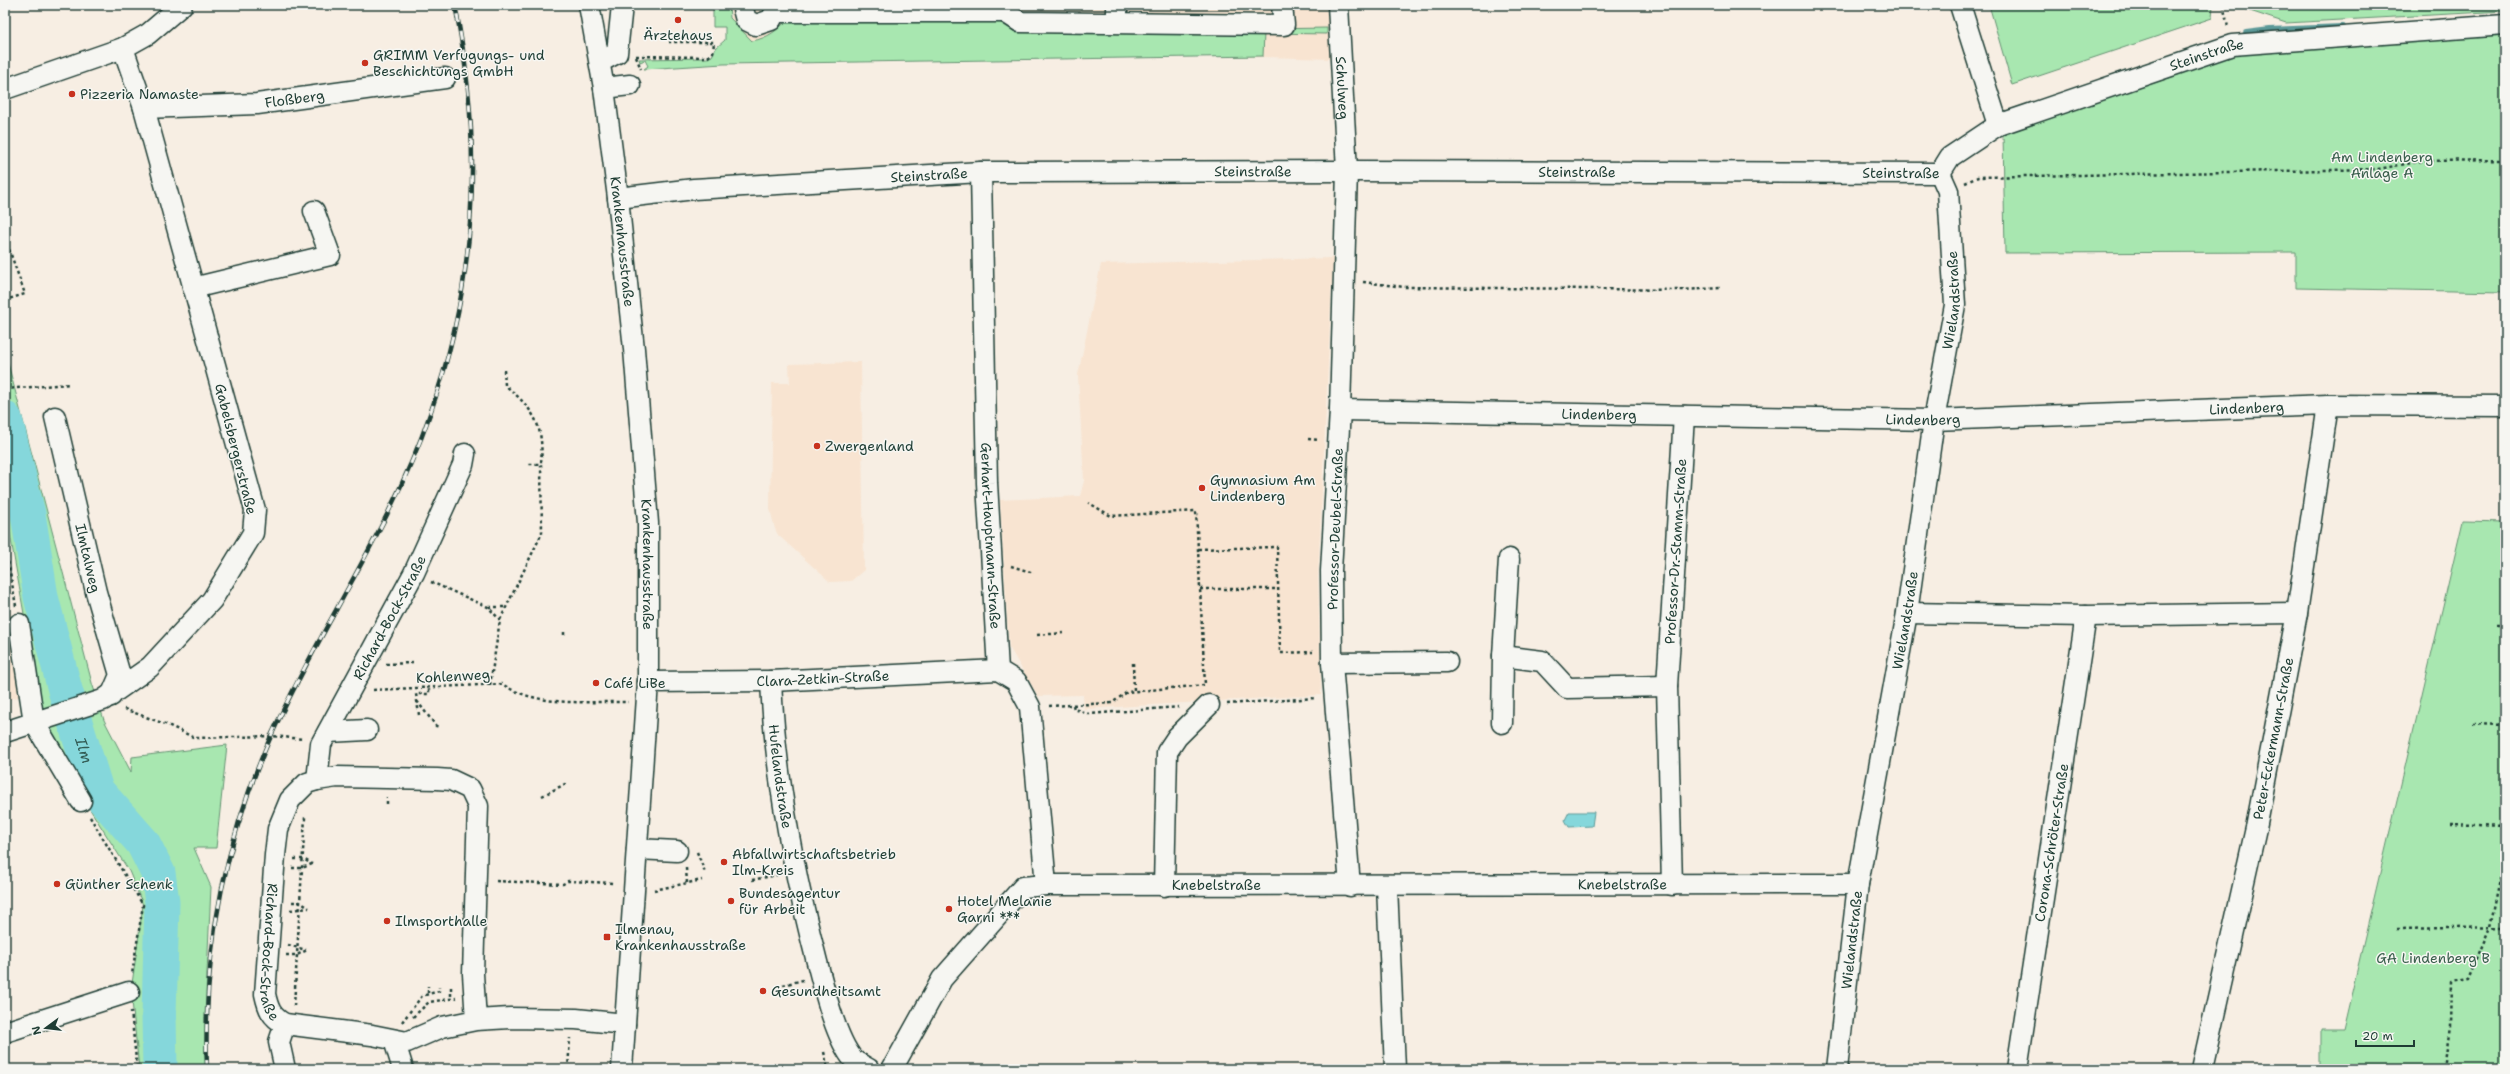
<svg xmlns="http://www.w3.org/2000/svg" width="2510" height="1074" font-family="'Shantell Sans',sans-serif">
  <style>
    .built { fill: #f8e4d1 }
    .green { fill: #a8e7b0; stroke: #649272 }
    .water { fill: #85d7db; stroke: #5c9998 }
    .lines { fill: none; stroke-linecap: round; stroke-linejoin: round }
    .stream { stroke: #5c9998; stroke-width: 6 }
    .river { stroke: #85d7db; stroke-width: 35 }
    .minor-casing { stroke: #1f3d34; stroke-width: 23 }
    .path { stroke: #1f3d34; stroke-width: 2.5; stroke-dasharray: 3 3; stroke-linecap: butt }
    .minor { stroke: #f6f6f2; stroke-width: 20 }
    .rail-casing { stroke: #1f3d34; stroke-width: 4.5 }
    .rail { stroke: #f6f6f2; stroke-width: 3; stroke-dasharray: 9; stroke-linecap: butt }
    .poi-dot { fill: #c8321e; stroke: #f6f6f2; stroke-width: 1.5 }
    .labels { text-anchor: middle; stroke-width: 3; stroke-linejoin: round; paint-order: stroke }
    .poi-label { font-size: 14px; fill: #1f3d34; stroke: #f6f6f2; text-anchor: start }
    .street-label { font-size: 14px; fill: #1f3d34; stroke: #f6f6f2 }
    .park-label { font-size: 14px; fill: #3a5f4d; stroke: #f6f6f2 }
    .water-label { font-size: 15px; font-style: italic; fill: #335c55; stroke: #f6f6f2 }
  </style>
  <rect width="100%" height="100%" fill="#f7eee3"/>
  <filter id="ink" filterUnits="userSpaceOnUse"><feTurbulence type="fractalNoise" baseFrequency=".025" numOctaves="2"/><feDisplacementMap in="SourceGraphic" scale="8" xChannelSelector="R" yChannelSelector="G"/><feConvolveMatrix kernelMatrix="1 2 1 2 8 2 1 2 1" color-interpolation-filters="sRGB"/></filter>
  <g filter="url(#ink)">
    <!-- built -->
    <path class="built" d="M 730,5 L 1326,5 L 1332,59 L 1024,50 L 742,58 L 732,31 Z
      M 1333,258 L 1318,577 L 1321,695 L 1084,709 L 1083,695 L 1038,696 L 1009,647 L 1000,500 L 1080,496 L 1084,481 L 1078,375 L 1101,264 Z
      M 861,362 L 864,570 L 851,581 L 830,582 L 778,535 L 775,529 L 770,509 L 772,383 L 790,383 L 789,364 Z
      M 5,585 L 13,626 L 8,627 L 22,696 L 7,700 L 11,710 L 5,712 Z"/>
    <!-- green -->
    <path class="green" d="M 713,5 L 729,5 L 730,18 L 752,41 C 768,38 778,30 789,18 L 991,13 L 1264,29 L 1327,28 L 1327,34 L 1264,33 L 1263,56 L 723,64 L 644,69 L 648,66 L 645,60 L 640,62 L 639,59 L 707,58 L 712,56 L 716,48 L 725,40 L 725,27 L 713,27 Z
      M 1989,5 L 2213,5 L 2212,18 L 2012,85 Z
      M 2232,5 L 2505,5 L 2505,11 L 2286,23 Z
      M 2505,36 L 2505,292 L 2296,288 L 2296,252 L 2005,253 L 2003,132 L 2175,76 L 2248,49 Z
      M 5,352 L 92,683 L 104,720 L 131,772 L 132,757 L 227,745 L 216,848 L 194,848 L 211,887 L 205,1015 L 207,1069 L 139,1069 L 131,991 L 143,905 L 129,871 L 86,803 L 52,737 L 39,699 L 5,506 Z
      M 2463,521 L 2505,522 L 2505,1069 L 2321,1069 L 2321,1030 L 2343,1030 Z"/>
    <!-- water -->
    <path class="water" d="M 1569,812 L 1594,812 L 1592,826 L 1569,827 L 1565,820 Z"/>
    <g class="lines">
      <!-- stream -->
      <path class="stream" d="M 2246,33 L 2270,30 L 2342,27"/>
      <!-- river -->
      <path class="river" id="s1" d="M 5,419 L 28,514 L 41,597 L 65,690 L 96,790 L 143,843 L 158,873 L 162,902 L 159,1015 L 160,1069"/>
      <defs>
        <g id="minor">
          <path id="s2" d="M 589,5 L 604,88 L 618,198 L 634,349 L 648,523 L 648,682 L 622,1069"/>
          <path d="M 742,5 L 746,20 L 756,25 L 771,20 L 775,12 L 775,5"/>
          <path d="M 994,5 L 1020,22 L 1284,25 L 1282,5"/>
          <path id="s3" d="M 1338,5 L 1347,171 L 1340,410 L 1331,571 L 1332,663 L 1350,886"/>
          <path d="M 1960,5 L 1998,125"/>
          <path d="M 775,12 L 1004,12"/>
          <path d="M 1117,22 L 1117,5"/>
          <path d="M 600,62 L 617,53 L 622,5"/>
          <path d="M 604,88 L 630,85"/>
          <path d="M 5,89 L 123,48 L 148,34 L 182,5"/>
          <path id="s4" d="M 144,108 L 257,104 L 445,78"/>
          <path id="s5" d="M 981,172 L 987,483 L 998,670 L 1016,681 L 1030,707 L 1046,885"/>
          <path id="s6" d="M 618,198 L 694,189 L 981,172 L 1347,171 L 1940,173 L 1950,157 L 1998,125 L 2232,45 L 2505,25"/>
          <path d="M 193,288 L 330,255 L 314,211"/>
          <path id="s7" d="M 1340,410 L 1934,420 L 2328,405 L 2505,406"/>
          <path id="s8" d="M 55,417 L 96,592 L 120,675 L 111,696"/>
          <path d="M 1509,559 L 1503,656 L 1542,661 L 1567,688 L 1667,686"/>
          <path d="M 1907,613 L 2086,616 L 2297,613"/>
          <path d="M 19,624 L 34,722 L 81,801"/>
          <path d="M 1332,663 L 1447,662"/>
          <path id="s9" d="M 771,681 C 775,776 793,870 817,962 C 824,989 836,1039 853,1059 C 857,1063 864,1066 869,1069"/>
          <path id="s10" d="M 648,682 L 771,681 L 998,670"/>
          <path d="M 1502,723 L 1503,656"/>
          <path d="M 5,732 L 103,700 L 150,667 L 212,600 L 253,533 L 255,510 L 144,108 L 123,48"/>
          <path d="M 328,732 L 367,730"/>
          <path id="s11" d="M 317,780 L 321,744 L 414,573 L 463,465 L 465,454"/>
          <path d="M 637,849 L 677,851"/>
          <path id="s12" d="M 1672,885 L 1667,686 L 1684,416"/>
          <path d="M 1164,886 L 1167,752 L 1177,737 L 1209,705"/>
          <path d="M 1387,886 L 1395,1069"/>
          <path id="s13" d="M 476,1020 L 473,974 L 478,806 L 470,789 L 451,780 L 437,779 L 337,777 L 317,780 L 307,783 L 290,800 L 278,829 L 275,855 L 265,994 C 268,1008 271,1017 285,1024 L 372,1035 L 407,1042 L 442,1027 L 476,1020 L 510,1018 L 576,1019 L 625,1024"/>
          <path d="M 285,1024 L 279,1042 L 285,1069"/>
          <path d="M 5,1032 L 129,992"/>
          <path d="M 394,1040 L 403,1069"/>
          <path id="s14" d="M 892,1069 L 942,979 L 1023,887 L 1046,885 L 1858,884"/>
          <path id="s15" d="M 1837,1069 L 1858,884 L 1907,613 L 1934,420 L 1955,305 L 1948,191 L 1940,173"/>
          <path id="s16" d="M 2017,1069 L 2086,616"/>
          <path id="s17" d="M 2202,1069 L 2256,828 L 2297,613 L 2328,405"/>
        </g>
      </defs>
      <!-- minor casing -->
      <use href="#minor" class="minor-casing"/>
      <!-- path -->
      <path class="path" d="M 2223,5 L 2228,26
        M 636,56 L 708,57 L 713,52 L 714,42 L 669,42
        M 636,57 L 641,69
        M 1965,183 L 1978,177 L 2378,169 L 2422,161 L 2505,160
        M 5,238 L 25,294 L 5,300
        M 1363,282 L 1404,287 L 1682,290 L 1722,288
        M 504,370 L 505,385 C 534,410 544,424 541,464
        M 5,389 L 70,384
        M 1308,439 L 1319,440
        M 5,544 L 16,606
        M 1198,549 L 1277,547 L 1280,653 L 1313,652
        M 1011,566 L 1034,573
        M 431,582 L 488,607 L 500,620
        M 1200,589 L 1278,589
        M 489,607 L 506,607
        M 2496,626 L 2505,626
        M 564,635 L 564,629
        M 1037,635 L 1064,633
        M 1133,663 L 1134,691
        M 386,664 L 414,663
        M 490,685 L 500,620 L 542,533 L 541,464 L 529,464
        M 373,690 L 502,684 C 539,708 585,701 628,702
        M 417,701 L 436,726 L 440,727
        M 1227,704 L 1316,698
        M 1073,705 L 1074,709 L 1089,714 L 1179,707
        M 1049,706 L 1112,703 L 1127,692 L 1205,685 L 1196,511 L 1111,516 L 1089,503
        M 124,709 L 168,725 L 195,738 L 272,736 L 303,739
        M 419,715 L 416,694 L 429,694 L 429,688
        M 2473,724 L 2505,725
        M 542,796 L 567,783
        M 387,804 L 387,797
        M 90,817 L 143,905 L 132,974
        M 2449,824 L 2505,826
        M 697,852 L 705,872
        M 294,859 L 303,859 L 312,864
        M 292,868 L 302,868 L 312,864
        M 686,868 L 687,883
        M 752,880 L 777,875
        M 496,881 L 563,884 L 568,881 L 614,883
        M 654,890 L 702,880
        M 292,902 L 300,902 L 309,908
        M 290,910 L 309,908
        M 2397,929 L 2505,927
        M 288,945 L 306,950
        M 286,955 L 297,955 L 307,950
        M 783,985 L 803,980
        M 451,987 L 451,998
        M 428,993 L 428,986
        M 294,1006 L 305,817
        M 131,1011 L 137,1069
        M 413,1017 L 429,1002 L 456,998
        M 402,1022 L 422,996 L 439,991 L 439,987
        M 824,1052 L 828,1069
        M 568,1069 L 570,1038
        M 2444,1069 L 2450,1027 L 2451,983 L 2468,980 L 2490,927 L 2505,855"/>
      <!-- minor -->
      <use href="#minor" class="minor"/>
      <defs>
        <path id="rail" d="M 207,1069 C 203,954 224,842 271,736 C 320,627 391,528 430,414 C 477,281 483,142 455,5"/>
      </defs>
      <!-- rail casing -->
      <use href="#rail" class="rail-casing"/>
      <!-- rail -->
      <use href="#rail" class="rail"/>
    </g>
  </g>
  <!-- markers -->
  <g class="poi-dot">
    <circle cx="678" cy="20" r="4"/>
    <circle cx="365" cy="63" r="4"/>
    <circle cx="72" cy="94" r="4"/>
    <circle cx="817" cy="446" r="4"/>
    <circle cx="1202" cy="488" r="4"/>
    <circle cx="596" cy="683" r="4"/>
    <circle cx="724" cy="862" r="4"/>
    <circle cx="57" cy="884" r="4"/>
    <circle cx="731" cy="901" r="4"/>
    <circle cx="949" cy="909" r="4"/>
    <circle cx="387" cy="921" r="4"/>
    <rect x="603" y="933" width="8" height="8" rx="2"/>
    <circle cx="763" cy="991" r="4"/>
  </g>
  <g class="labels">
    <!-- poi labels -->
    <g class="poi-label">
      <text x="678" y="40" text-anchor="middle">Ärztehaus</text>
      <text x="373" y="60">GRIMM Verfugungs- und<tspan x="373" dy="16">Beschichtungs GmbH</tspan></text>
      <text x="80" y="99">Pizzeria Namaste</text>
      <text x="825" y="451">Zwergenland</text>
      <text x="1210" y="485">Gymnasium Am<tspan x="1210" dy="16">Lindenberg</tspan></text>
      <text x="604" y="688">Café LiBe</text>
      <text x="732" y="859">Abfallwirtschaftsbetrieb<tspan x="732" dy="16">Ilm-Kreis</tspan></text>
      <text x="65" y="889">Günther Schenk</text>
      <text x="739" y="898">Bundesagentur<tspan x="739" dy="16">für Arbeit</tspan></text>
      <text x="957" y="906">Hotel Melanie<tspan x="957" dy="16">Garni ***</tspan></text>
      <text x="395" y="926">Ilmsporthalle</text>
      <text x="615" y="934">Ilmenau,<tspan x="615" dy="16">Krankenhausstraße</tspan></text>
      <text x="771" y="996">Gesundheitsamt</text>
    </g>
    <!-- street labels -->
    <g class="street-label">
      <text dy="5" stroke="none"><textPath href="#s6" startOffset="1620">Steinstraße</textPath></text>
      <text dy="5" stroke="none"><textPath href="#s3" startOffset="83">Schulweg</textPath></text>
      <text dy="5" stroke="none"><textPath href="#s4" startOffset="151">Floßberg</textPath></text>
      <text dy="5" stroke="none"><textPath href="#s6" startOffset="1284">Steinstraße</textPath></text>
      <text dy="5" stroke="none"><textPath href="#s6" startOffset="636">Steinstraße</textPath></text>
      <text dy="5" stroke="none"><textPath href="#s6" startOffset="960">Steinstraße</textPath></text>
      <text dy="5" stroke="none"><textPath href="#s6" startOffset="312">Steinstraße</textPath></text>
      <text dy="5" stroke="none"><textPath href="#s2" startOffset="239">Krankenhausstraße</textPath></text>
      <text dy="5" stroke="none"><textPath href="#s15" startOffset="778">Wielandstraße</textPath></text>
      <text dy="5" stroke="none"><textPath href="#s7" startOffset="907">Lindenberg</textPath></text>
      <text dy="5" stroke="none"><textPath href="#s7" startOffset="259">Lindenberg</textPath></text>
      <text dy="5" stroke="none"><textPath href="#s7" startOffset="583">Lindenberg</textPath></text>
      <text transform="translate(236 449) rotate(76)" y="5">Gabelsbergerstraße</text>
      <text transform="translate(1335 529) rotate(-88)" y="5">Professor-Deubel-Straße</text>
      <text dy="5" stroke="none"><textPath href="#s5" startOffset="364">Gerhart-Hauptmann-Straße</textPath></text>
      <text dy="5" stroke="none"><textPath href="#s12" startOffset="334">Professor-Dr.-Stamm-Straße</textPath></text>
      <text dy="5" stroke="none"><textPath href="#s8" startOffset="145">Ilmtalweg</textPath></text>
      <text dy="5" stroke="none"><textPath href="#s2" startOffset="563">Krankenhausstraße</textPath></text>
      <text dy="5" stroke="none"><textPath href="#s11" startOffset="180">Richard-Bock-Straße</textPath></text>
      <text dy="5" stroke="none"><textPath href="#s15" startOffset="454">Wielandstraße</textPath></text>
      <text transform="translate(453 676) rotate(-3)" y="5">Kohlenweg</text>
      <text dy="5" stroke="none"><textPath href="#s10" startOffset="175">Clara-Zetkin-Straße</textPath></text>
      <text dy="5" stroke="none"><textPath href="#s17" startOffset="338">Peter-Eckermann-Straße</textPath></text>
      <text dy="5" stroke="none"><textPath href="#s9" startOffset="96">Hufelandstraße</textPath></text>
      <text dy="5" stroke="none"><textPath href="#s16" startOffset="229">Corona-Schröter-Straße</textPath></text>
      <text dy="5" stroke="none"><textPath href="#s14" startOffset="825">Knebelstraße</textPath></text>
      <text dy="5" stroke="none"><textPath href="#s14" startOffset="419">Knebelstraße</textPath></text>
      <text dy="5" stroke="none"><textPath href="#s15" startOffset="130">Wielandstraße</textPath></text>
      <text dy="5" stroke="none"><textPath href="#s13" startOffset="578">Richard-Bock-Straße</textPath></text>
    </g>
    <!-- park labels -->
    <g class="park-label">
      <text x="2382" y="162">Am Lindenberg<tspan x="2382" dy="16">Anlage A</tspan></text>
      <text x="2433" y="963">GA Lindenberg B</text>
    </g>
    <!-- water labels -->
    <g class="water-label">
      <text dy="5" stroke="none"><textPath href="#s1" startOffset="341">Ilm</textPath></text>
    </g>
  </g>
  <!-- margin -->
  <rect width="2510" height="1074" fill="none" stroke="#f6f6f2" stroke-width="20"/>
  <rect x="10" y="10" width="2490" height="1054" fill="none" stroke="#1f3d34" stroke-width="1.5" filter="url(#ink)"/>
  <!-- north arrow -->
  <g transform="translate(46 1028) rotate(255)" stroke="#f6f6f2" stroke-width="3" paint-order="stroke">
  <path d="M0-3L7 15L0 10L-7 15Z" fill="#1f3d34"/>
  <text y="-6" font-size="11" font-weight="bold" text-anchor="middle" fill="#1f3d34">N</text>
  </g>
  <!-- scale -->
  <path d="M2356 1040v6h58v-6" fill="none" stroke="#1f3d34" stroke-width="2"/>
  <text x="2362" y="1040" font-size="12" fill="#1f3d34" stroke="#f6f6f2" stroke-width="3" paint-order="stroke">20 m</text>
</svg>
